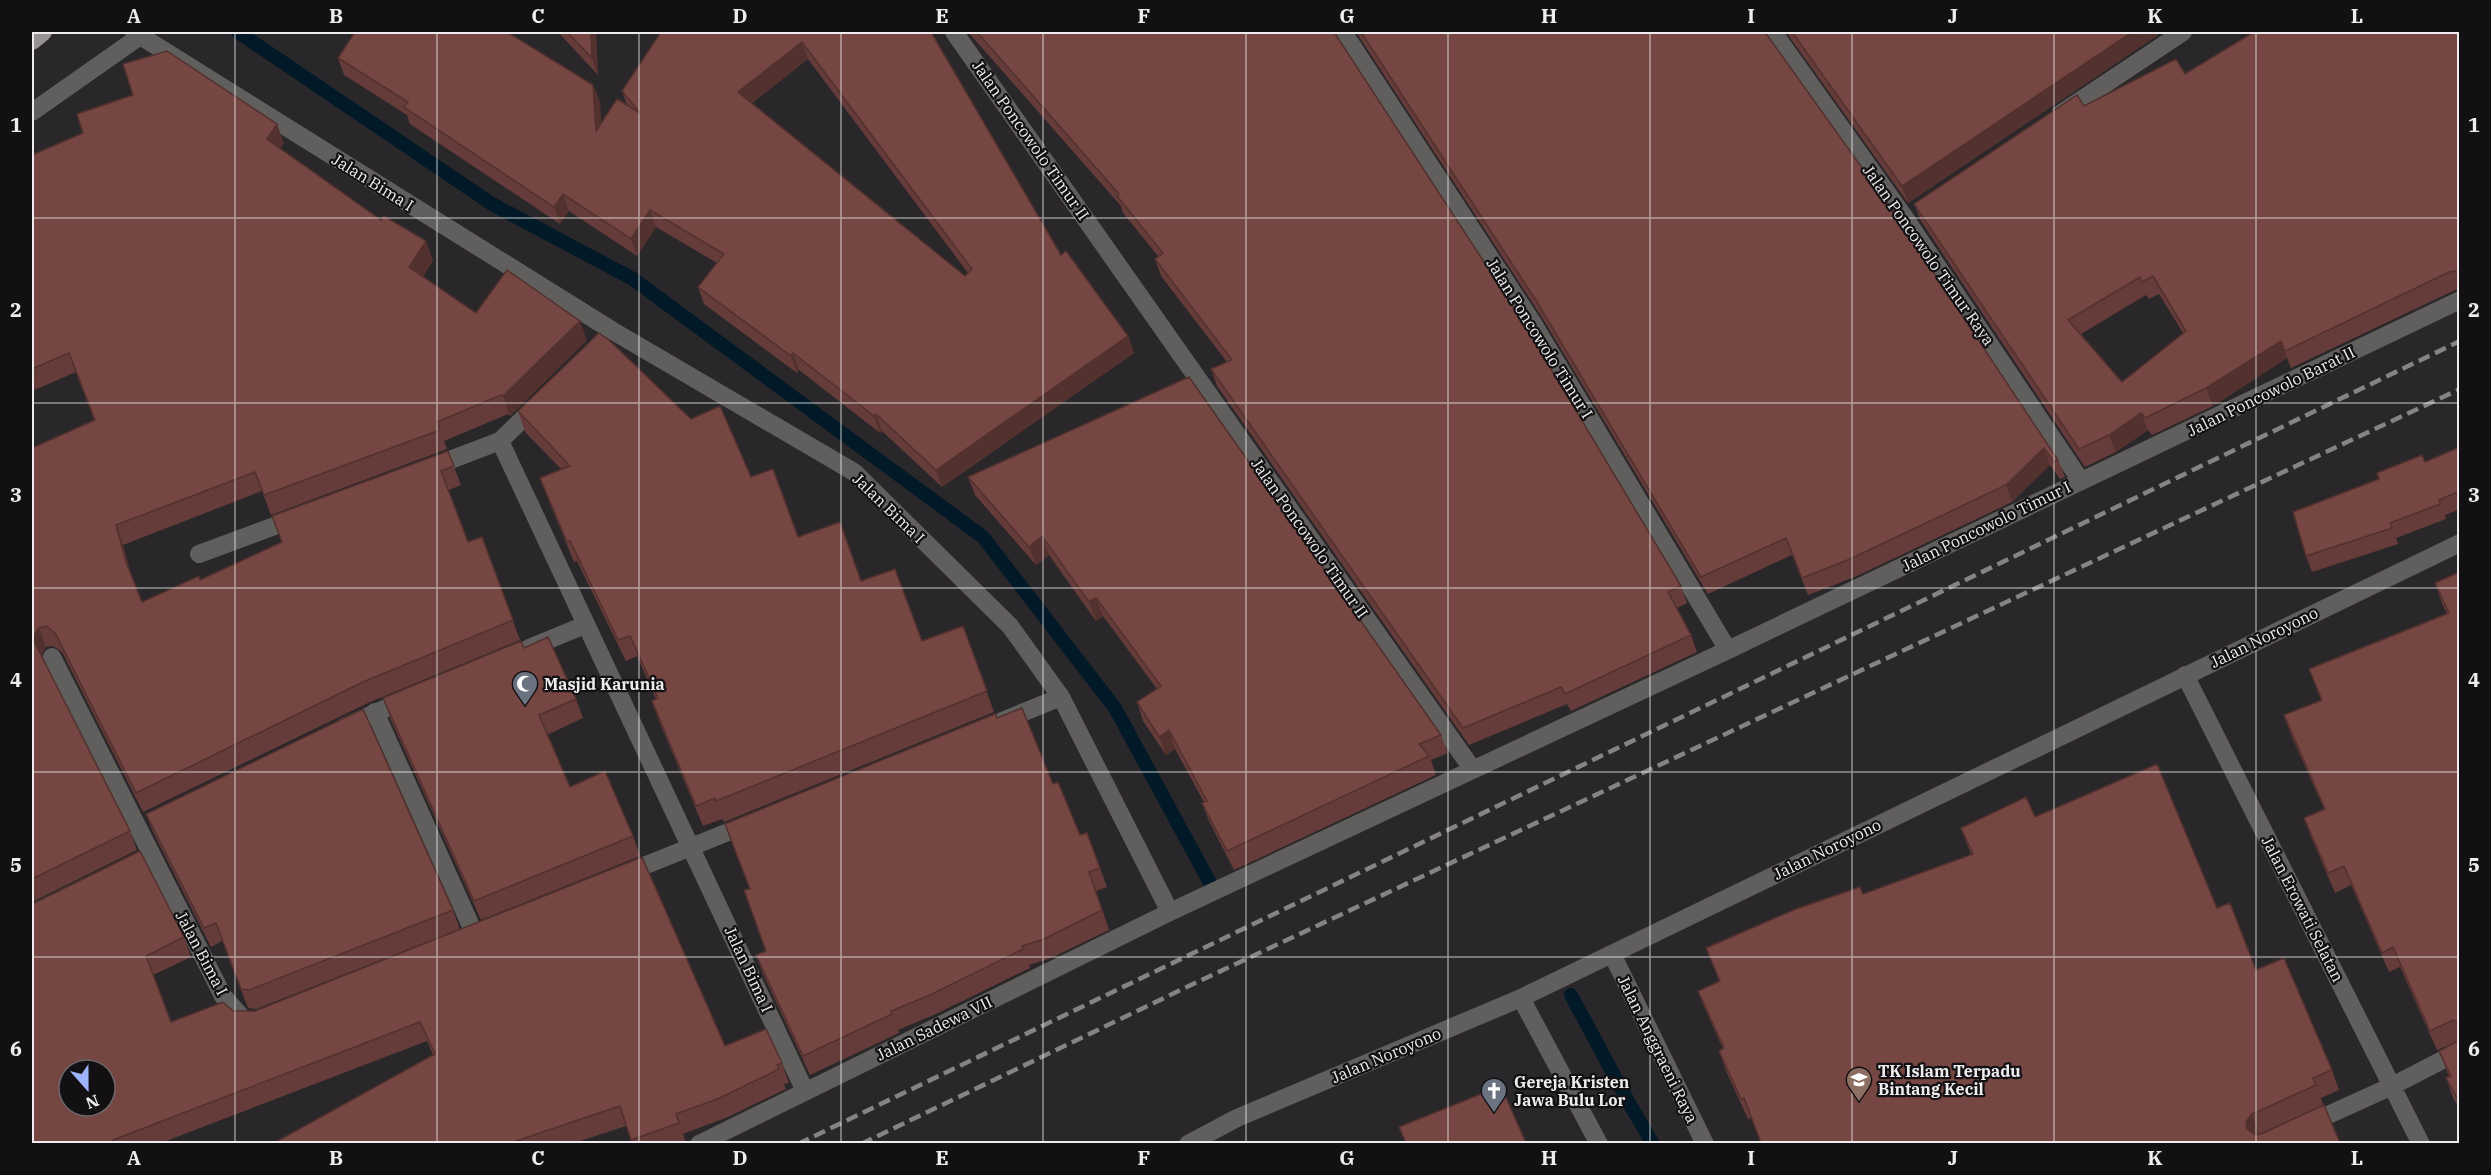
<svg xmlns="http://www.w3.org/2000/svg" width="2491" height="1175" font-family="'IBM Plex Serif',serif">
  <style>
    .lines { fill: none; stroke-linecap: round; stroke-linejoin: round }
    .stream { stroke: #021a27; stroke-width: 14 }
    .minor { stroke: #615e5e; stroke-width: 18 }
    .major { stroke: #989392; stroke-width: 18 }
    .rail { stroke: #858385; stroke-width: 4.5; stroke-dasharray: 12 6; stroke-linecap: butt }
    .wall { fill: #653c39; fill-rule: evenodd }
    .shaded-wall { fill: #52312e }
    .building { fill: #754642; stroke: #52312e; stroke-width: 1.5; fill-rule: evenodd }
    .grid { fill: none; stroke: #eeecee; stroke-width: 1.5; stroke-opacity: 0.55 }
    .labels { text-anchor: middle; stroke-width: 4.5; stroke-linejoin: round; paint-order: stroke }
    .street-label { font-size: 16px; fill: #eeecee; stroke: #121012 }
    .poi-label { font-size: 16px; font-weight: bold; fill: #eeecee; stroke: #121012; text-anchor: start }
    .neatline { fill: none; stroke: #eeecee; stroke-width: 2 }
    .grid-label { font-size: 20px; text-anchor: middle; font-weight: bold; fill: #eeecee }
  </style>
  <rect width="100%" height="100%" fill="#2a272a"/>
  <g class="lines">
    <!-- stream -->
    <path class="stream" d="M 238,32 L 492,204 L 633,279 L 983,537 L 1115,708 L 1215,892
      M 1571,995 L 1629,1103 L 1653,1144"/>
    <!-- minor -->
    <path class="minor" d="M 134,32 L 613,331 L 854,472 L 1010,626 L 1061,697 L 1170,912
      M 954,32 L 1473,770
      M 1343,32 L 1534,325 L 1728,650
      M 1773,32 L 1905,218 L 2081,481
      M 32,112 L 146,32
      M 2060,114 L 2183,32
      M 539,403 L 500,441 C 601,658 705,874 805,1091
      M 429,468 L 500,441
      M 199,554 L 299,517
      M 529,648 L 585,625
      M 52,657 L 223,996 L 244,1020 L 255,1020
      M 2185,675 L 2421,1144
      M 375,712 L 475,935
      M 1002,721 L 1061,697
      M 344,727 L 409,698
      M 624,874 L 748,824
      M 1612,954 L 1705,1144
      M 1521,998 L 1599,1144
      M 699,1144 L 1170,912 L 1728,650 L 2460,300
      M 1188,1144 L 1237,1118 L 1521,998 L 2460,543
      M 2264,1144 L 2392,1086 L 2460,1051"/>
    <!-- major -->
    <path class="major" d="M 32,41 L 43,32"/>
    <!-- rail -->
    <path class="rail" d="M 798,1144 L 2460,341
      M 861,1144 L 1191,985 L 2460,389"/>
  </g>
  <!-- wall -->
  <path class="wall" d="M 558,32 L 596,32 L 598,75 Z
    M 661,32 L 931,32 L 1061,255 L 1128,336 L 1134,353 L 942,487 L 882,431 L 880,433 L 799,370 L 797,373 L 704,304 L 698,287 L 717,263 L 656,227 L 637,256 L 569,211 L 560,224 L 410,124 L 407,115 L 344,75 L 338,58 L 593,85 L 600,102 L 601,124 L 627,105 L 622,91 ZM 808,59 L 968,273 L 965,276 L 752,103 Z
    M 968,32 L 1334,32 L 1681,586 L 1687,603 L 1677,608 L 1691,635 L 1697,652 L 1571,711 L 1567,704 L 1469,745 L 1217,386 L 1211,369 L 1227,362 L 1161,276 L 1155,259 L 1158,256 L 1123,213 L 1121,206 Z
    M 1356,32 L 1765,32 L 2058,460 L 2065,477 L 2060,479 L 2050,465 L 2012,502 L 1857,576 L 1808,595 L 1792,555 L 1708,594 L 1543,319 Z
    M 1786,32 L 2156,32 L 2158,35 L 1908,203 Z
    M 2460,32 L 2460,289 L 2455,290 L 2291,368 L 2287,358 L 2213,406 L 2152,435 L 2148,430 L 2116,452 L 2085,467 L 1921,221 L 1914,204 L 2084,106 L 2185,74 ZM 2159,294 L 2183,333 L 2122,382 L 2081,334 L 2146,295 L 2149,299 Z
    M 284,143 L 280,148 L 433,260 L 423,277 L 476,313 L 587,340 L 510,416 L 508,414 L 444,441 L 447,449 L 271,515 L 262,491 L 123,545 L 131,576 L 142,602 L 200,580 L 282,542 L 448,451 L 461,485 L 449,490 L 468,542 L 482,537 L 520,640 L 370,702 L 143,812 L 62,652 L 53,646 L 46,647 L 41,655 L 130,831 L 137,850 L 32,902 L 32,448 L 94,420 L 76,372 L 32,391 L 32,155 Z
    M 518,411 L 751,477 L 798,537 L 861,581 L 922,641 L 963,626 L 994,712 L 724,822 L 722,819 L 703,826 L 659,721 L 652,701 L 656,699 L 637,656 L 626,661 L 577,561 L 574,562 L 548,499 L 540,478 L 561,469 L 525,432 Z
    M 2460,447 L 2460,509 L 2445,515 L 2446,519 L 2396,538 L 2398,544 L 2312,572 L 2306,556 L 2425,462 Z
    M 968,477 L 1441,735 L 1448,753 L 1431,760 L 1436,775 L 1234,870 L 1209,821 L 1202,803 L 1204,802 L 1175,749 L 1166,755 L 1143,721 L 1137,702 L 1157,689 L 1103,616 L 1096,621 L 1049,555 L 1036,565 L 975,495 Z
    M 2460,572 L 2460,1109 L 2453,1098 L 2446,1078 L 2449,1077 L 2439,1051 L 2456,1042 L 2437,1050 L 2400,967 L 2389,972 L 2351,885 L 2335,893 L 2311,837 L 2304,818 L 2324,809 L 2291,735 L 2284,715 L 2321,700 L 2309,669 L 2447,614 L 2442,603 L 2435,583 Z
    M 524,648 L 576,699 L 583,718 L 547,735 L 570,787 L 633,836 L 640,856 L 481,920 L 390,718 L 383,698 Z
    M 997,718 L 1053,784 L 1080,835 L 1087,833 L 1107,887 L 1096,891 L 1109,930 L 1051,958 L 1029,965 L 1030,968 L 936,1014 L 898,1030 L 899,1033 L 810,1075 L 763,974 L 756,955 L 766,951 L 749,889 Z
    M 146,814 L 453,910 L 460,929 L 256,1009 L 248,1008 L 222,941 L 211,947 L 153,832 Z
    M 2035,817 L 2217,908 L 2256,970 L 2332,1070 L 2339,1090 L 2321,1098 L 2323,1105 L 2259,1134 L 2340,1143 L 1751,1118 L 1748,1119 L 1726,1071 L 1719,1051 L 1723,1049 L 1706,1011 L 1698,991 L 1719,981 L 1706,948 L 1863,894 L 1971,855 L 1961,828 Z
    M 642,857 L 725,1046 L 782,1063 L 789,1083 L 784,1084 L 786,1089 L 728,1117 L 683,1134 L 686,1143 L 633,1143 L 626,1126 L 574,1143 L 274,1143 L 433,1055 L 427,1041 L 161,1143 L 32,1143 L 32,904 L 184,937 L 191,957 L 153,975 L 171,1022 L 233,1011 L 255,1011 Z"/>
  <!-- shaded-wall -->
  <path class="shaded-wall" d="M 591,32 L 596,32 L 598,75 L 592,58 Z
    M 2132,32 L 2156,32 L 2158,35 L 1908,203 L 1902,186 Z
    M 802,42 L 808,59 L 744,109 L 738,92 Z
    M 593,85 L 600,102 L 602,148 L 596,131 Z
    M 277,124 L 284,143 L 274,158 L 267,139 Z
    M 563,194 L 569,211 L 560,224 L 554,207 Z
    M 650,210 L 656,227 L 637,256 L 631,239 Z
    M 426,241 L 433,260 L 416,287 L 409,267 Z
    M 580,321 L 587,340 L 510,416 L 503,396 Z
    M 1128,336 L 1134,353 L 942,487 L 936,470 Z
    M 2281,341 L 2287,358 L 2213,406 L 2206,388 Z
    M 793,353 L 799,370 L 797,373 L 791,356 Z
    M 2141,413 L 2148,430 L 2116,452 L 2109,435 Z
    M 876,414 L 882,431 L 880,433 L 874,416 Z
    M 2044,448 L 2050,465 L 2012,502 L 2006,485 Z
    M 116,525 L 123,545 L 133,582 L 126,562 Z
    M 1042,536 L 1049,555 L 1036,565 L 1029,547 Z
    M 1096,598 L 1103,616 L 1096,621 L 1089,602 Z
    M 39,628 L 46,647 L 41,656 L 35,643 L 34,636 Z
    M 1169,730 L 1175,749 L 1166,755 L 1159,737 Z
    M 2252,1114 L 2259,1134 L 2253,1142 L 2247,1129 L 2246,1122 Z"/>
  <!-- building -->
  <path class="building" d="M 355,32 L 507,32 L 593,85 L 596,131 L 617,99 L 640,113 L 622,91 L 661,32 L 931,32 L 1061,255 L 1066,251 L 1128,336 L 936,470 L 876,414 L 874,416 L 793,353 L 791,356 L 698,287 L 724,254 L 650,210 L 631,239 L 563,194 L 554,207 L 404,107 L 408,102 L 338,58 ZM 802,42 L 972,269 L 965,276 L 738,92 Z
    M 567,32 L 591,32 L 592,58 Z
    M 977,32 L 1334,32 L 1518,314 L 1681,586 L 1668,592 L 1691,635 L 1565,694 L 1561,687 L 1463,728 L 1211,369 L 1232,360 L 1155,259 L 1163,253 L 1117,196 L 1119,194 Z
    M 1361,32 L 1765,32 L 1890,207 L 2058,460 L 2054,462 L 2044,448 L 2006,485 L 1850,559 L 1802,578 L 1786,538 L 1701,577 L 1537,302 Z
    M 1792,32 L 2132,32 L 1902,186 Z
    M 2254,32 L 2460,32 L 2460,274 L 2455,271 L 2449,272 L 2285,351 L 2281,341 L 2206,388 L 2145,418 L 2141,413 L 2109,435 L 2079,449 L 1914,204 L 2077,95 L 2084,106 L 2176,59 L 2185,74 ZM 2153,276 L 2186,331 L 2122,382 L 2068,320 L 2140,277 L 2142,282 Z
    M 167,51 L 277,124 L 267,139 L 381,220 L 384,216 L 426,241 L 409,267 L 476,313 L 507,270 L 580,321 L 503,396 L 501,395 L 437,422 L 440,430 L 264,495 L 255,472 L 116,525 L 126,562 L 142,602 L 199,576 L 200,580 L 282,542 L 272,516 L 448,451 L 454,466 L 441,471 L 468,542 L 482,537 L 513,620 L 363,682 L 136,793 L 55,633 L 46,626 L 39,628 L 34,636 L 35,643 L 130,831 L 32,879 L 32,448 L 95,420 L 69,353 L 32,369 L 32,155 L 83,133 L 77,114 L 133,95 L 123,64 Z
    M 599,333 L 610,341 L 691,419 L 720,406 L 751,477 L 773,469 L 798,537 L 840,522 L 861,581 L 895,569 L 922,641 L 963,626 L 987,691 L 716,801 L 715,798 L 696,806 L 652,701 L 658,698 L 630,636 L 618,640 L 570,541 L 567,542 L 540,478 L 570,466 L 518,411 Z
    M 1189,377 L 1441,735 L 1419,744 L 1429,756 L 1227,851 L 1202,803 L 1207,801 L 1169,730 L 1159,737 L 1137,702 L 1161,686 L 1096,598 L 1089,602 L 1042,536 L 1029,547 L 968,477 Z
    M 2460,447 L 2460,491 L 2439,500 L 2440,504 L 2390,523 L 2392,528 L 2306,556 L 2293,512 L 2379,479 L 2377,473 L 2422,455 L 2425,462 Z
    M 2460,572 L 2460,1023 L 2453,1020 L 2430,1031 L 2393,947 L 2382,953 L 2344,866 L 2328,873 L 2304,818 L 2325,809 L 2284,715 L 2322,700 L 2309,669 L 2449,613 L 2435,583 Z
    M 548,637 L 576,699 L 539,715 L 570,787 L 605,771 L 633,836 L 474,901 L 383,698 L 521,641 L 524,648 Z
    M 1022,708 L 1053,784 L 1058,782 L 1080,835 L 1087,833 L 1100,868 L 1089,872 L 1102,910 L 1044,939 L 1022,946 L 1023,949 L 930,995 L 891,1011 L 892,1014 L 803,1056 L 756,955 L 766,951 L 744,890 L 750,889 L 725,824 L 995,714 L 997,718 Z
    M 363,709 L 453,910 L 249,990 L 241,989 L 216,923 L 204,928 L 146,814 Z
    M 2157,764 L 2217,908 L 2230,903 L 2256,970 L 2284,958 L 2332,1070 L 2313,1078 L 2316,1085 L 2252,1114 L 2246,1122 L 2247,1129 L 2255,1135 L 2261,1134 L 2324,1105 L 2340,1143 L 1761,1143 L 1744,1098 L 1741,1099 L 1719,1051 L 1724,1048 L 1698,991 L 1720,981 L 1706,948 L 1796,909 L 1860,887 L 1863,894 L 1973,854 L 1961,828 L 2026,797 L 2035,817 Z
    M 140,851 L 184,937 L 146,956 L 171,1022 L 223,1002 L 233,1011 L 255,1011 L 642,857 L 725,1046 L 766,1029 L 782,1063 L 777,1065 L 779,1069 L 720,1098 L 676,1114 L 679,1123 L 631,1140 L 620,1106 L 510,1143 L 274,1143 L 435,1054 L 420,1022 L 113,1140 L 114,1143 L 32,1143 L 32,904 ZM 69,1070 L 105,1070 L 105,1106 L 69,1106 Z
    M 2460,1040 L 2460,1103 L 2446,1078 L 2451,1076 L 2439,1051 Z
    M 1501,1086 L 1526,1143 L 1406,1143 L 1399,1127 Z"/>
  <!-- grid -->
  <path class="grid" d="M 235,32 L 235,1144M 437,32 L 437,1144M 639,32 L 639,1144M 841,32 L 841,1144M 1043,32 L 1043,1144M 1246,32 L 1246,1144M 1448,32 L 1448,1144M 1650,32 L 1650,1144M 1852,32 L 1852,1144M 2054,32 L 2054,1144M 2256,32 L 2256,1144M 32,218 L 2460,218M 32,403 L 2460,403M 32,588 L 2460,588M 32,772 L 2460,772M 32,957 L 2460,957"/>
  <!-- icons -->
  <defs>
    <symbol id="mosque-pin" viewBox="-11 -11 22 30"><path d="M0 17L-7.5 6A9.5 9.5 0 1 1 7.5 6Z" fill="#6b7280" stroke="#121012"/><path d="M3.5-4.9A6 6 0 1 0 3.5 4.9A5 5 0 1 1 3.5-4.9Z" fill="#fff"/></symbol>
    <symbol id="school-pin" viewBox="-11 -11 22 30"><path d="M0 17L-7.5 6A9.5 9.5 0 1 1 7.5 6Z" fill="#8d6e63" stroke="#121012"/><path d="M0-5L7-2L0 1L-7-2ZM-4 1L0 2.5L4 1V4Q0 6-4 4Z" fill="#fff"/></symbol>
    <symbol id="church-pin" viewBox="-11 -11 22 30"><path d="M0 17L-7.5 6A9.5 9.5 0 1 1 7.5 6Z" fill="#6b7280" stroke="#121012"/><path d="M-1.2-6h2.4v3.5h3.3v2.4h-3.3V6h-2.4V-.1h-3.3v-2.4h3.3Z" fill="#fff"/></symbol>
  </defs>
  <g fill-rule="evenodd">
    <use href="#mosque-pin" x="510" y="669" width="30" height="40"/>
    <use href="#school-pin" x="1844" y="1065" width="30" height="40"/>
    <use href="#church-pin" x="1479" y="1076" width="30" height="40"/>
  </g>
  <g class="labels">
    <!-- street labels -->
    <g class="street-label">
      <text transform="translate(1031 140) rotate(55)" y="6">Jalan Poncowolo Timur II</text>
      <text transform="translate(373 182) rotate(32)" y="6">Jalan Bima I</text>
      <text transform="translate(1929 255) rotate(55)" y="6">Jalan Poncowolo Timur Raya</text>
      <text transform="translate(1540 338) rotate(58)" y="6">Jalan Poncowolo Timur I</text>
      <text transform="translate(2271 391) rotate(-26)" y="6">Jalan Poncowolo Barat II</text>
      <text transform="translate(889 508) rotate(44)" y="6">Jalan Bima I</text>
      <text transform="translate(1986 526) rotate(-26)" y="6">Jalan Poncowolo Timur I</text>
      <text transform="translate(1310 538) rotate(55)" y="6">Jalan Poncowolo Timur II</text>
      <text transform="translate(2264 637) rotate(-26)" y="6">Jalan Noroyono</text>
      <text transform="translate(1827 849) rotate(-26)" y="6">Jalan Noroyono</text>
      <text transform="translate(2303 909) rotate(63)" y="6">Jalan Erowati Selatan</text>
      <text transform="translate(202 953) rotate(62)" y="6">Jalan Bima I</text>
      <text transform="translate(749 969) rotate(65)" y="6">Jalan Bima I</text>
      <text transform="translate(934 1028) rotate(-26)" y="6">Jalan Sadewa VII</text>
      <text transform="translate(1658 1049) rotate(64)" y="6">Jalan Anggraeni Raya</text>
      <text transform="translate(1386 1055) rotate(-23)" y="6">Jalan Noroyono</text>
    </g>
    <!-- poi labels -->
    <g class="poi-label">
      <text x="544" y="690">Masjid Karunia</text>
      <text x="1878" y="1077">TK Islam Terpadu<tspan x="1878" dy="18">Bintang Kecil</tspan></text>
      <text x="1514" y="1088">Gereja Kristen<tspan x="1514" dy="18">Jawa Bulu Lor</tspan></text>
    </g>
  </g>
  <!-- border -->
  <rect width="2491" height="1175" fill="none" stroke="#121012" stroke-width="66"/>
  <!-- north arrow -->
  <g transform="translate(87 1088) rotate(159)"><circle r="28" fill="#121012" stroke="#6a686a" stroke-width="1.5"/>
  <path d="M0-4.5L10 22L0 15L-10 22Z" fill="#9db4fd"/>
  <text y="-9" font-size="16" font-weight="bold" text-anchor="middle" fill="#eeecee">N</text>
  </g>
  <rect x="33" y="33" width="2425" height="1109" class="neatline"/>
  <g class="grid-label">
    <text x="134" y="23">A</text>
    <text x="336" y="23">B</text>
    <text x="538" y="23">C</text>
    <text x="740" y="23">D</text>
    <text x="942" y="23">E</text>
    <text x="1144" y="23">F</text>
    <text x="1347" y="23">G</text>
    <text x="1549" y="23">H</text>
    <text x="1751" y="23">I</text>
    <text x="1953" y="23">J</text>
    <text x="2155" y="23">K</text>
    <text x="2357" y="23">L</text>
    <text x="16" y="132">1</text>
    <text x="2474" y="132">1</text>
    <text x="16" y="317">2</text>
    <text x="2474" y="317">2</text>
    <text x="16" y="502">3</text>
    <text x="2474" y="502">3</text>
    <text x="16" y="687">4</text>
    <text x="2474" y="687">4</text>
    <text x="16" y="872">5</text>
    <text x="2474" y="872">5</text>
    <text x="16" y="1056">6</text>
    <text x="2474" y="1056">6</text>
    <text x="134" y="1165">A</text>
    <text x="336" y="1165">B</text>
    <text x="538" y="1165">C</text>
    <text x="740" y="1165">D</text>
    <text x="942" y="1165">E</text>
    <text x="1144" y="1165">F</text>
    <text x="1347" y="1165">G</text>
    <text x="1549" y="1165">H</text>
    <text x="1751" y="1165">I</text>
    <text x="1953" y="1165">J</text>
    <text x="2155" y="1165">K</text>
    <text x="2357" y="1165">L</text>
  </g>
</svg>
